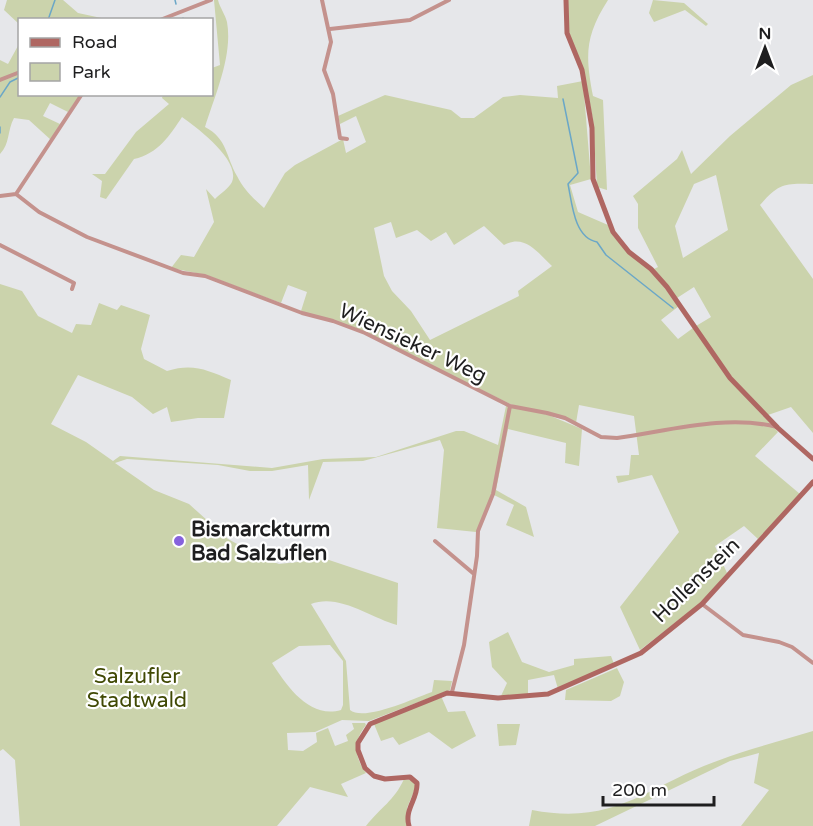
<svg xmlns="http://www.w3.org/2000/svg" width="813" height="826" font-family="'Varela Round',sans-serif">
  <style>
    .green { fill: #cbd3ac; fill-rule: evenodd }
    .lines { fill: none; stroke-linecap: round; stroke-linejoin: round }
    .stream { stroke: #6ba7c7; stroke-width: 1.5 }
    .minor { stroke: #c4928d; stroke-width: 4 }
    .secondary { stroke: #af6762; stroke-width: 5 }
    .poi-dot { fill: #8662dd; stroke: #fff; stroke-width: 2 }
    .labels { text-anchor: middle; stroke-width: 4.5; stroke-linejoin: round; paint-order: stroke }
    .street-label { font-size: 21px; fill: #1e1e1f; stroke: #fff }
    .poi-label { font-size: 21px; font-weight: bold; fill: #1e1e1f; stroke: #fff; text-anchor: start }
    .park-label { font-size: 21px; fill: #404904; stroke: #fff }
  </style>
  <rect width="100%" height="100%" fill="#e6e7ea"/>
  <!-- green -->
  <path class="green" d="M 7,0 L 63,0 L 78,13 L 106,19 L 20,20 L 19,24 L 4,10 Z
    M 214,0 L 218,0 C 220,8 225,14 227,22 C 233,55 215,95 205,127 C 227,138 226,157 237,176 C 244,190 253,198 264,208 L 285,173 L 295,165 L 343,139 L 346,153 L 366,142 L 356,116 L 340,124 L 338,116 L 385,95 L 451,110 L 461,118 L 474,118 L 503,97 L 520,95 L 558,98 L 557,86 L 583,81 L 591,179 L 570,185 L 578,212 L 608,225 L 614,237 L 650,270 L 679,306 L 661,320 L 678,339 L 693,328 L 728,378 L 778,432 L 755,456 L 800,494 L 758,539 L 744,526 L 715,546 L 727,573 L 701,603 L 640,650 L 620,607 L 679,532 L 652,475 L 618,483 L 616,476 L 629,475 L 631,455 L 639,455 L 634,416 L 579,405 L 576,423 L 510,404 L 366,333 L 301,311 L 307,292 L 288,285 L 281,303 L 206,275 L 171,268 L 181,255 L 194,257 L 214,222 L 206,189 L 215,199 C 220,194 229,188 232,182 C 241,160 196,127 182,117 C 170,135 158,154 134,159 L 106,199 L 100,197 L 102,181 L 92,174 L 105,174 L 136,132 L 169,104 L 162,98 L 163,95 L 212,94 L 212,68 L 220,65 ZM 391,222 L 396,238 L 417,230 L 431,241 L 446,232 L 454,245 L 484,226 L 504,245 C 525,234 537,252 552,266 L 518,291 L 519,296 L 430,340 L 411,311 L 392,291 L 384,276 L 374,228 Z
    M 567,0 L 608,0 C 585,36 585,55 593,96 L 603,100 L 607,190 L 597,187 L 593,120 L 588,94 L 569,32 Z
    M 653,0 L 684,3 L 708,24 L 706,26 L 685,10 L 654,22 L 649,13 Z
    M 19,44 L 20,94 L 80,95 L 68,112 L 50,103 L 43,116 L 60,124 L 51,140 L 29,120 L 14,118 C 7,131 10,144 0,154 L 0,60 L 8,64 Z
    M 813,75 L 813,184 C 785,183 779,183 760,205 L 813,279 L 813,433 L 791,407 L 768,415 L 731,376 L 696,326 L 711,317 L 694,287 L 677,298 L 654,269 L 658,267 L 638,228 L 638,204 L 633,196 L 677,159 L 682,150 L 691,174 L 730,136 L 791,85 ZM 716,175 L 728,230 L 683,258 L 675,226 L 694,184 Z
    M 0,284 L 22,291 L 38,316 L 72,333 L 76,324 L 91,325 L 99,303 L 117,310 L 121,305 L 150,315 L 141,349 L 144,359 L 167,371 C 193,363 207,370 231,380 L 224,418 L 198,418 L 171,422 L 167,407 L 153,414 L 132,397 L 78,375 L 51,424 L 86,442 L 113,461 L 120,456 L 272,468 L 323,459 L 376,457 L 456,431 L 464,431 L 498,445 L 506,406 L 546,414 L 582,429 L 579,466 L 565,463 L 566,443 L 508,429 L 496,490 L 526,507 L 534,537 L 506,525 L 514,505 L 494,495 L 476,532 L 437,528 L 444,450 L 440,440 L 363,461 L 323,462 L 309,500 L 308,465 L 272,471 L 250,471 L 218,465 L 127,459 L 115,463 L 154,490 L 189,504 L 228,539 L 265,559 L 279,564 L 326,559 L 398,583 L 397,625 C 371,618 339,593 311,604 L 346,661 L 350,710 C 364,722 415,698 432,692 L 434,680 L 452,681 L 450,690 L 369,721 L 342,720 L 315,732 L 287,733 L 288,750 L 303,751 L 317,742 L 316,733 L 328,728 L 335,746 L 348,741 L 346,735 L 354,729 L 352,723 L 365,723 L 366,725 C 353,741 354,757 366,773 L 341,784 L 348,797 L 310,787 L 277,826 L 20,826 L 15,760 L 3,749 L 0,751 ZM 330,645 L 343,661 L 343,705 L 341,710 C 309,719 287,686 272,663 L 299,646 Z
    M 508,632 L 522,662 L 549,672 L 574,665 L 574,659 L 611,656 L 614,664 L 558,689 L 554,675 L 528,680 L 528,695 L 501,696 L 507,683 L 492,667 L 489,642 Z
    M 617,668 L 624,682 L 620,696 L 611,701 L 565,700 L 566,690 Z
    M 441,696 L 448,712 L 465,711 L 476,736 L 452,749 L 429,732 L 399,745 L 393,737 L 381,741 L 374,724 Z
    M 497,724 L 520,724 L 516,745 L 499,746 Z
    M 813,731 L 813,826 L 741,826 L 769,790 L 754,783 L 759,753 L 730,761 L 595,826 L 529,826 L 532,810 C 616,826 647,786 717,761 C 748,749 781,741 813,731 Z
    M 404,779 L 414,781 L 416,786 L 407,808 L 407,826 L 366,826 C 381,807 394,801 404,779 Z"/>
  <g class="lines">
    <!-- stream -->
    <path class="stream" d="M 175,0 L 176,4
      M 48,20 L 55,0
      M 183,20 L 183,18
      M 0,97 L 10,82 L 20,77
      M 563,99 L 578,173 L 568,184 C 572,203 574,238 597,242 L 606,255 L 673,308
      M 0,127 L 0,133"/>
    <!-- minor -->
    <path class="minor" d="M 322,0 L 331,42 L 324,70 L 333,94 L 340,138 L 347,139
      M 160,20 L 211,0
      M 330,29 L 410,20 L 449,0
      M 0,80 L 20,72
      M 16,194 L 39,212 L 87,237 L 183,273 L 205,276 L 302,313 L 333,321 L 365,333 L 510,406 L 547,413 L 565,418 L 601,437 L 617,438 C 668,431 726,414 777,427
      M 0,196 L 16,194 L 82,94
      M 0,245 L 74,283 L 72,289
      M 435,541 L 474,574
      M 702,604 L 743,635 L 779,642 L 792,647 L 813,663
      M 452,692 L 464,645 L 477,556 L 478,531 L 493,494 L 510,406"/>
    <!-- secondary -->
    <path class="secondary" d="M 566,0 L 567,33 L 582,70 L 592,128 L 593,179 L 613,232 L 629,252 L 651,269 L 667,287 L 730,378 L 778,428 L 813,459
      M 409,826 C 404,809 418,799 417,783 L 410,777 L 385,779 L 374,776 L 365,768 L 358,750 L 358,743 L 370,724 L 447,693 L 498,698 L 548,694 L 641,653 L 702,604 L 813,482"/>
  </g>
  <!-- markers -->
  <circle class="poi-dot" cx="179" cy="541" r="6"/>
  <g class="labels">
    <!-- street labels -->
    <g class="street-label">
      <text transform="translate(413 343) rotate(25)" y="7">Wiensieker Weg</text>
      <text transform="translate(696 580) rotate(-44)" y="7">Hollenstein</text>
    </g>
    <!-- poi labels -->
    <g class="poi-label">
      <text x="191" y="536">Bismarckturm<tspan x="191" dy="24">Bad Salzuflen</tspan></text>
    </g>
    <!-- park labels -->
    <g class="park-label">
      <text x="137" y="683">Salzufler<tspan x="137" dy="24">Stadtwald</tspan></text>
    </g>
  </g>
  <!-- legend -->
  <rect x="18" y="18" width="195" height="78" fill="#ffffff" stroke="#a5a5a5" stroke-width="1.5"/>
  <rect x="30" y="38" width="30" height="9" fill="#af6762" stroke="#a5a5a5" stroke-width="1.5"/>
  <text x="72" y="48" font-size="18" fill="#1e1e1f">Road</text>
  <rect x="30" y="63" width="30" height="18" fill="#cbd3ac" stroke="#a5a5a5" stroke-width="1.5"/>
  <text x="72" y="78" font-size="18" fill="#1e1e1f">Park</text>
  <!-- north arrow -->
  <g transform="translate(765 48)" stroke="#ffffff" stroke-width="4.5" paint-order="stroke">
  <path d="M0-4.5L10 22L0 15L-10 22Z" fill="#1e1e1f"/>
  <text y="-9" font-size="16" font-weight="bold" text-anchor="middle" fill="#1e1e1f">N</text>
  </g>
  <!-- scale -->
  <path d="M603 796v9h111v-9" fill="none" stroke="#1e1e1f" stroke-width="3"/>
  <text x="612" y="796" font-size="18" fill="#1e1e1f" stroke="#ffffff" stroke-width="4.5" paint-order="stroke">200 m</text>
</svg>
